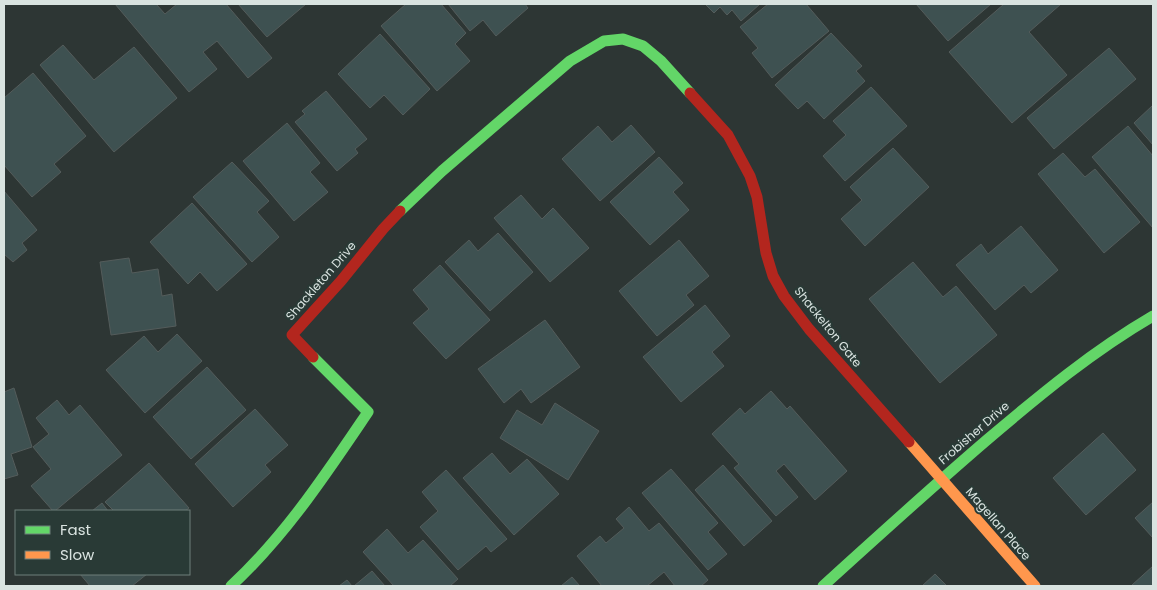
<svg xmlns="http://www.w3.org/2000/svg" width="1157" height="590" font-family="Poppins,sans-serif">
  <style>
    .building { fill: #3e5151; stroke: #545c5b }
    .lines { fill: none; stroke-linecap: round; stroke-linejoin: round }
    .fast { stroke: #63d668; stroke-width: 11 }
    .slow { stroke: #ff974d; stroke-width: 11 }
    .jam { stroke: #b3261e; stroke-width: 11 }
    .labels { text-anchor: middle; stroke-width: 4; stroke-linejoin: round; paint-order: stroke }
    .street-label { font-size: 12px; fill: #d9e3e0; stroke: #293a36 }
  </style>
  <rect width="100%" height="100%" fill="#2d3634"/>
  <!-- building -->
  <path class="building" d="M 115,4 L 156,4 L 165,14 L 177,4 L 226,4 L 272,58 L 248,78 L 217,41 L 203,52 L 217,69 L 189,92 Z
    M 238,4 L 306,4 L 267,37 Z
    M 406,4 L 441,4 L 466,33 L 455,44 L 470,61 L 437,91 L 381,26 Z
    M 448,4 L 525,4 L 528,8 L 496,36 L 483,20 L 470,31 Z
    M 705,4 L 760,4 L 741,21 L 732,10 L 727,15 L 720,7 L 714,13 Z
    M 768,4 L 806,4 L 829,31 L 772,78 L 752,53 L 758,48 L 740,27 Z
    M 916,4 L 991,4 L 948,41 Z
    M 1004,4 L 1061,4 L 1029,32 L 1067,75 L 1012,123 L 949,52 Z
    M 831,33 L 862,66 L 856,71 L 865,81 L 824,119 L 807,101 L 798,109 L 775,85 Z
    M 380,34 L 430,89 L 403,115 L 384,95 L 370,108 L 338,74 Z
    M 63,45 L 94,80 L 134,47 L 177,98 L 114,152 L 40,65 Z
    M 1109,48 L 1136,79 L 1054,149 L 1027,118 Z
    M 33,73 L 86,136 L 54,164 L 61,172 L 32,197 L 4,165 L 4,98 Z
    M 871,87 L 907,126 L 845,181 L 823,156 L 846,135 L 833,121 Z
    M 326,91 L 367,139 L 355,149 L 358,153 L 337,171 L 295,122 L 305,114 L 302,111 Z
    M 1153,105 L 1153,145 L 1134,123 Z
    M 287,123 L 320,163 L 310,172 L 328,192 L 294,221 L 243,161 Z
    M 631,125 L 655,152 L 600,201 L 562,159 L 598,126 L 612,142 Z
    M 1128,126 L 1153,156 L 1153,228 L 1092,157 Z
    M 893,148 L 929,187 L 865,246 L 841,219 L 862,200 L 850,187 Z
    M 1063,153 L 1085,177 L 1095,169 L 1140,222 L 1104,253 L 1038,174 Z
    M 659,157 L 683,183 L 673,192 L 689,210 L 650,245 L 610,202 Z
    M 232,162 L 269,201 L 257,212 L 279,237 L 252,262 L 193,197 Z
    M 4,191 L 37,230 L 22,243 L 27,250 L 13,262 L 4,254 Z
    M 521,195 L 542,219 L 553,208 L 589,248 L 550,282 L 494,218 Z
    M 192,203 L 247,264 L 217,291 L 200,272 L 188,284 L 150,242 Z
    M 1021,226 L 1058,270 L 1031,293 L 1024,285 L 995,310 L 956,265 L 981,244 L 988,254 Z
    M 498,233 L 533,272 L 490,311 L 445,262 L 469,240 L 478,251 Z
    M 679,240 L 709,276 L 686,295 L 694,305 L 657,336 L 619,291 Z
    M 129,258 L 132,273 L 158,269 L 162,296 L 172,294 L 176,326 L 111,335 L 100,262 Z
    M 913,262 L 943,297 L 956,286 L 997,335 L 940,383 L 869,299 Z
    M 440,265 L 490,320 L 446,359 L 413,323 L 429,309 L 413,290 Z
    M 705,305 L 730,336 L 712,352 L 724,366 L 681,402 L 643,357 Z
    M 545,320 L 580,367 L 531,403 L 521,389 L 504,403 L 478,369 Z
    M 177,334 L 202,361 L 145,413 L 106,370 L 144,336 L 158,352 Z
    M 207,367 L 246,410 L 191,459 L 153,417 Z
    M 14,388 L 32,447 L 11,454 L 18,475 L 4,479 L 4,392 Z
    M 771,391 L 787,409 L 790,406 L 847,471 L 815,500 L 784,464 L 776,471 L 798,497 L 776,516 L 734,468 L 739,464 L 712,434 L 740,408 L 745,414 Z
    M 57,400 L 69,415 L 80,405 L 122,455 L 55,511 L 53,511 L 31,486 L 51,469 L 33,447 L 49,434 L 36,418 Z
    M 555,403 L 599,431 L 568,480 L 500,438 L 517,410 L 542,425 Z
    M 255,409 L 288,445 L 265,465 L 271,472 L 233,507 L 195,464 Z
    M 1103,433 L 1136,470 L 1086,515 L 1053,478 Z
    M 492,453 L 510,474 L 527,459 L 559,494 L 514,535 L 463,478 Z
    M 149,463 L 189,508 L 185,511 L 114,511 L 105,502 Z
    M 723,465 L 772,521 L 744,546 L 695,490 Z
    M 671,469 L 718,523 L 708,532 L 727,554 L 708,570 L 642,493 Z
    M 446,470 L 507,539 L 491,552 L 486,546 L 458,570 L 420,527 L 438,511 L 422,492 Z
    M 1153,502 L 1153,538 L 1135,518 Z
    M 102,503 L 108,511 L 92,511 Z
    M 629,507 L 649,531 L 659,523 L 708,580 L 701,586 L 675,586 L 664,572 L 647,586 L 602,586 L 577,556 L 600,536 L 606,543 L 624,528 L 616,519 Z
    M 387,529 L 408,553 L 423,540 L 458,579 L 450,586 L 394,586 L 363,552 Z
    M 1153,566 L 1153,586 L 1133,586 L 1132,585 Z
    M 372,571 L 385,586 L 354,586 Z
    M 80,574 L 147,574 L 132,586 L 90,586 Z
    M 935,574 L 947,586 L 922,586 Z
    M 572,577 L 580,586 L 561,586 Z
    M 347,580 L 352,586 L 339,586 Z"/>
  <g class="lines">
    <!-- fast -->
    <path class="fast" d="M 400,211 L 442,171 L 570,61 L 604,41 L 623,39 L 643,46 L 661,61 L 690,93
      M 231,586 C 286,535 326,474 368,412 L 313,357
      M 823,586 C 878,536 932,487 988,439 C 1041,394 1093,351 1153,316"/>
    <!-- slow -->
    <path class="slow" d="M 909,442 L 1035,586"/>
    <!-- jam -->
    <path class="jam" d="M 690,93 L 728,135 L 750,176 L 757,197 L 766,253 L 773,276 L 784,296 L 809,329 L 909,442
      M 313,357 L 292,335 L 341,281 L 383,229 L 400,211"/>
  </g>
  <g class="labels">
    <!-- street labels -->
    <g class="street-label">
      <text transform="translate(321 281) rotate(-49)" y="4">Shackleton Drive</text>
      <text transform="translate(828 327) rotate(51)" y="4">Shackelton Gate</text>
      <text transform="translate(974 433) rotate(-41)" y="4">Frobisher Drive</text>
      <text transform="translate(998 524) rotate(49)" y="4">Magellan Place</text>
    </g>
  </g>
  <!-- border -->
  <rect width="1157" height="590" fill="none" stroke="#d9e3e0" stroke-width="10"/>
  <!-- legend -->
  <rect x="15" y="510" width="175" height="65" fill="#293a36" stroke="#6f7e7a"/>
  <rect x="25" y="526" width="25" height="8" fill="#63d668" stroke="#6f7e7a"/>
  <text x="60" y="535" font-size="15" fill="#d9e3e0">Fast</text>
  <rect x="25" y="551" width="25" height="8" fill="#ff974d" stroke="#6f7e7a"/>
  <text x="60" y="560" font-size="15" fill="#d9e3e0">Slow</text>
</svg>
